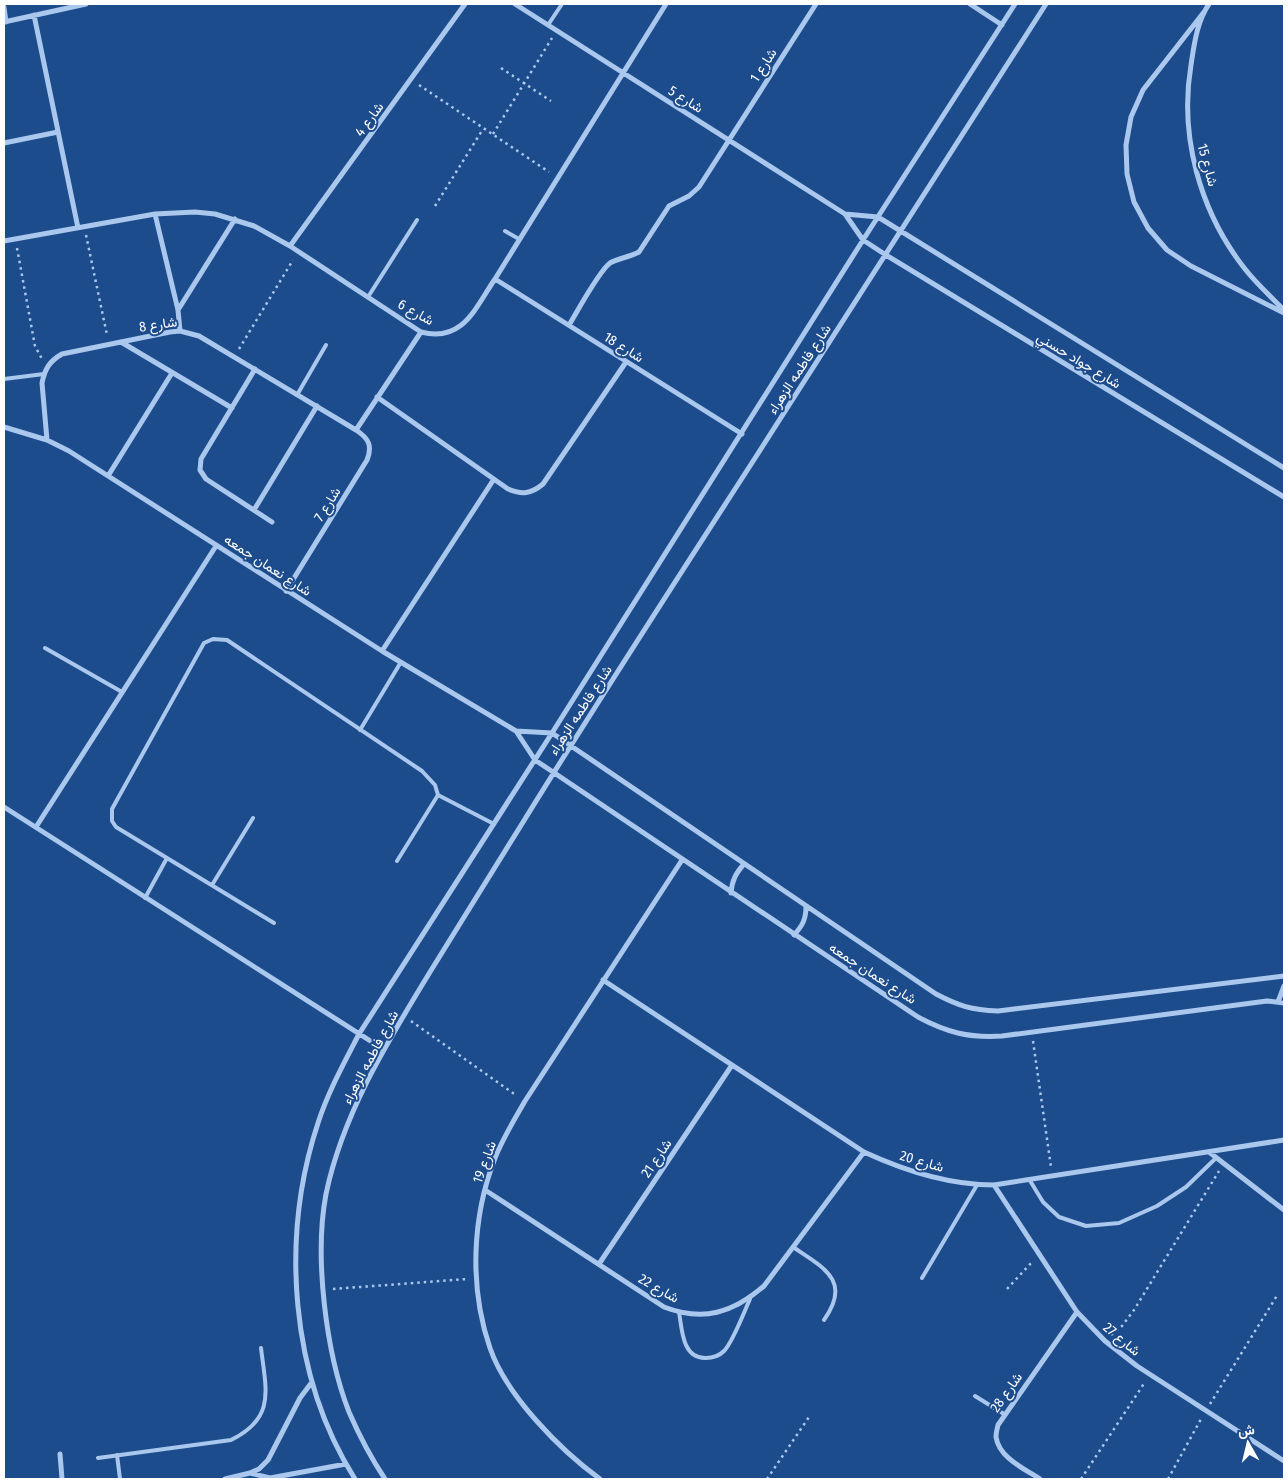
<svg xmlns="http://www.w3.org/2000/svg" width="1288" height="1483" font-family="'Fira Sans Condensed',Vazirmatn,sans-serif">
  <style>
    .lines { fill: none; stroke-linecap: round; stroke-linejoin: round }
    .path { stroke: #aac7ed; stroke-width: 2.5; stroke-dasharray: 2.5 4; stroke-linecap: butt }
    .service { stroke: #aac7ed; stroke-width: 4 }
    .minor { stroke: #aac7ed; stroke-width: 5 }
    .labels { text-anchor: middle; stroke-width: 4; stroke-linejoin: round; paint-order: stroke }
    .street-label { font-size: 14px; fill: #fff; stroke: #1d4c8d }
  </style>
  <rect width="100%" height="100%" fill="#1d4c8d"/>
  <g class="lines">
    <!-- path -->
    <path class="path" d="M 501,68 L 551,101
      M 419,85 L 549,172
      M 493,134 L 552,38
      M 435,206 L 483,129
      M 86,235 L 107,335
      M 17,248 L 35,346 L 42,359
      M 239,349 L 293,260
      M 411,1021 L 517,1096
      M 1033,1041 L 1051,1167
      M 333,1289 L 467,1279
      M 1007,1289 L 1033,1261
      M 1111,1335 L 1122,1326 L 1134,1310 L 1219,1171
      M 1210,1404 L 1278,1294
      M 767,1479 L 809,1417
      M 1081,1479 L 1145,1382
      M 1168,1479 L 1201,1419"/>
    <!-- service -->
    <path class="service" d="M 548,25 L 562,4
      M 505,231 L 519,239
      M 368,297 L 417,220
      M 4,379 L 44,374
      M 297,395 L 326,345
      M 45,648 L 122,692
      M 360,730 L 401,662
      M 397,861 L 438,795
      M 212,885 L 253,818
      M 145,898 L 167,858
      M 274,923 L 116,827 L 112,821 L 112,809 L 204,643 L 213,639 L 227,640 L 422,771 L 435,785 L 438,795 L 494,824
      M 1029,1179 L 1043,1202 L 1059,1217 L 1086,1226 L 1119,1223 L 1157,1206 L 1186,1187 L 1216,1158
      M 793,1247 C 824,1268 852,1281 824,1320
      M 922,1278 L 977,1185
      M 679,1312 C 682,1329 682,1359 706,1358 C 712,1358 719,1356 724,1351 C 733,1342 744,1312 750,1299
      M 975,1396 L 1004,1414
      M 117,1455 L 120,1479
      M 98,1458 L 231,1440 C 276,1418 266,1390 261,1348"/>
    <!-- minor -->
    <path class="minor" d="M 515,4 L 845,214 L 863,240 L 886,255 L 1284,497
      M 970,4 L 1002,25
      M 1209,4 C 1197,21 1194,45 1191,65 C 1179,136 1200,212 1245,269 C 1256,283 1271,297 1284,310
      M 4,7 L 6,22
      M 1204,12 L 1143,90 L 1131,117 L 1126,145 L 1127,174 L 1134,202 L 1148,228 L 1167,250 L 1191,266 L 1284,313
      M 34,15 L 78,228
      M 4,22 L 86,4
      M 4,143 L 58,132
      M 155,214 L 178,310 L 180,331
      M 845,214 L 878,217 L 1284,468
      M 4,241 L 155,214 L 195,212 L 215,214 L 254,226 L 290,246 L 421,332 C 463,343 475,308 495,279 L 666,4
      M 290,246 L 465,4
      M 495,279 L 742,434
      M 178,310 L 235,219
      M 569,325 C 577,312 599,271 610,263 C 619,258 630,257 639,252 L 669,206 L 689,196 L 699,187 L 816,4
      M 121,342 L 232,408
      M 255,369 L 201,459 L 200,470 L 206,479 L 272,522
      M 377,397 L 508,489 C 522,495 531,494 543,484 L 626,362
      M 4,427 L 47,440 L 69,451 L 382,651 L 516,731 L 535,760 L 918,1017 C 948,1033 969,1038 1002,1036 L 1267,1001 L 1284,1003
      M 356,430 L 421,332
      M 47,440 L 42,383 C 45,368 50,361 62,354 L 170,332 L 180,331 L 199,336 L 356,430 C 368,438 373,445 367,460 L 286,591
      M 108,476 L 172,373
      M 254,510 L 317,406
      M 382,651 L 494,479
      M 516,731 L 552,733 L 936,994 C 959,1006 971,1010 998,1011 L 1284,976
      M 4,807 L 383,1049
      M 36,827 L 216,546
      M 731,893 C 732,880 736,873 744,864
      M 794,935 C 803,925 806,919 806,906
      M 603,980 L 864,1152 C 905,1171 948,1185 994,1185 L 1284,1140
      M 1278,1002 L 1284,986
      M 1209,1152 L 1284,1210
      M 994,1185 L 1077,1312 L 1105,1341 L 1137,1366 L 1284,1461
      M 485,1190 L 664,1307 C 703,1322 733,1313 764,1286 L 864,1152
      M 599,1264 L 732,1065
      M 60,1454 L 62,1479
      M 250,1473 L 270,1478 L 346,1464
      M 225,1479 L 250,1473 L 259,1469 L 268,1460 L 300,1398 L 312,1382
      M 355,1479 C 290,1376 280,1238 318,1123 C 328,1092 344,1063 359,1034 L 552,733 L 863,240 L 1015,4
      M 385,1479 C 371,1458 359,1435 349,1412 C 326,1353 314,1257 326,1194 C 343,1113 388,1041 430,972 C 460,924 490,876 520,827 C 594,707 671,588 748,469 C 848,314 947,159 1046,4
      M 600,1479 C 560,1450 506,1395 490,1348 C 469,1287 472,1217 495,1158 C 503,1138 514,1120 525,1101 L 682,860
      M 1040,1479 C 1025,1469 999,1458 996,1437 C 996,1434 997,1429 998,1425 L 1077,1312"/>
  </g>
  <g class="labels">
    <!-- street labels -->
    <g class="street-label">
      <text transform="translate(763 65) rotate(-57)" y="5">شارع 1</text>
      <text transform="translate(686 99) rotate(32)" y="5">شارع 5</text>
      <text transform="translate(369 119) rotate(-54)" y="5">شارع 4</text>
      <text transform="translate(1208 165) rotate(75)" y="5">شارع 15</text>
      <text transform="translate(416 312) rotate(29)" y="5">شارع 6</text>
      <text transform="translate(158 324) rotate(-8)" y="5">شارع 8</text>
      <text transform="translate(624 347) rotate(32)" y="5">شارع 18</text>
      <text transform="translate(1079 360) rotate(31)" y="5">شارع جواد حسني</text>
      <text transform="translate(799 369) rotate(-57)" y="5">شارع فاطمه الزهراء</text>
      <text transform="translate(327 504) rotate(-58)" y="5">شارع 7</text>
      <text transform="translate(268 565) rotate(33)" y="5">شارع نعمان جمعه</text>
      <text transform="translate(580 710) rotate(-57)" y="5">شارع فاطمه الزهراء</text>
      <text transform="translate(873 973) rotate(33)" y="5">شارع نعمان جمعه</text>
      <text transform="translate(370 1057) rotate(-62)" y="5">شارع فاطمه الزهراء</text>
      <text transform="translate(656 1158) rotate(-56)" y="5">شارع 21</text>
      <text transform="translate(922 1161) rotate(16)" y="5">شارع 20</text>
      <text transform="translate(484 1162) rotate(-70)" y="5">شارع 19</text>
      <text transform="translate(659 1288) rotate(30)" y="5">شارع 22</text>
      <text transform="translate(1122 1339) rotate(40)" y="5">شارع 27</text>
      <text transform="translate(1006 1392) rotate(-55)" y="5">شارع 28</text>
    </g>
  </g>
  <!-- border -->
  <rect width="1288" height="1483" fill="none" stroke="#ffffff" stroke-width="10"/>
  <!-- north arrow -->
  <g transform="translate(1248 1443) rotate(352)" stroke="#1d4c8d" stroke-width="4" paint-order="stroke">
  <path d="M0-4L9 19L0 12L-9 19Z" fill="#ffffff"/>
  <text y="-8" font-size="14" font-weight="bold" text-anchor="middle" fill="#ffffff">ش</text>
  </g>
</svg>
